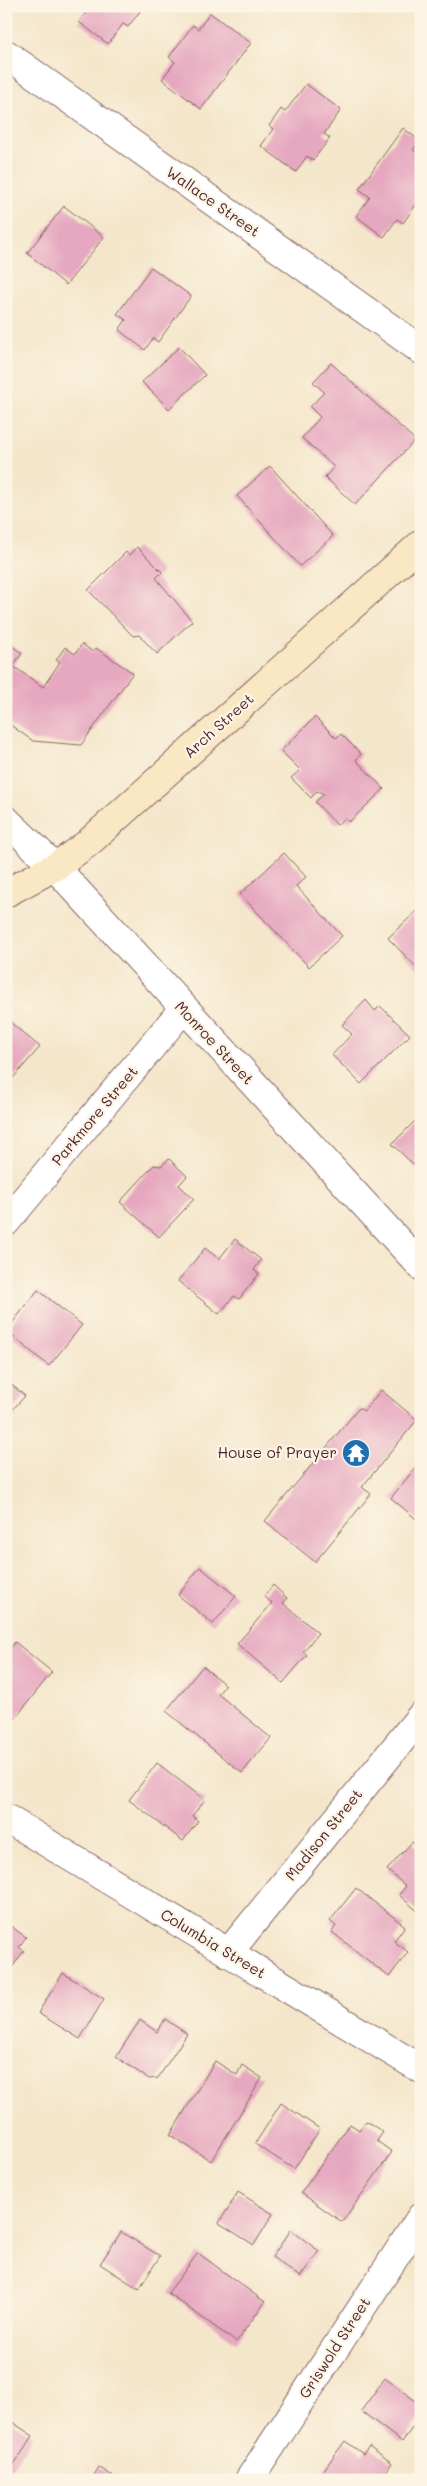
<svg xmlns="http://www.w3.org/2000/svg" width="427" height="2486" font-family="Mali,sans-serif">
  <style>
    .building { fill: #e6a8c0 }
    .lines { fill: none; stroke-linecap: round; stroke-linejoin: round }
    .minor-casing { stroke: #866563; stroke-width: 30 }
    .tertiary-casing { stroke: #866563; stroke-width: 30 }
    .secondary-casing { stroke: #866563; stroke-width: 30 }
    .minor { stroke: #fff; stroke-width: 28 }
    .tertiary { stroke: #fff; stroke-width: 28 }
    .secondary { stroke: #fae7c3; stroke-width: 28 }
    .labels { text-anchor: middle; stroke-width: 4.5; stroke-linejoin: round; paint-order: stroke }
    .street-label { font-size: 15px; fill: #4a1f2b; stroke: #fcf5e5 }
    .poi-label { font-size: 15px; fill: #4a1f2b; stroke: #fcf5e5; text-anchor: end }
  </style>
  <rect width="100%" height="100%" fill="#fcf5e5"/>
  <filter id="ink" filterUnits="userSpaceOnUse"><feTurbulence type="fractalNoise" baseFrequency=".02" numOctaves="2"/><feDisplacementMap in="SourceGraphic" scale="10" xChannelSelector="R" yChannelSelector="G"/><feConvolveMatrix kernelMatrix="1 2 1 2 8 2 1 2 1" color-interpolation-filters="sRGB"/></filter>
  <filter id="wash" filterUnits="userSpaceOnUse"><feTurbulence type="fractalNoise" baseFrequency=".0096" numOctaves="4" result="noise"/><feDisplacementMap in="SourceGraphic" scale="20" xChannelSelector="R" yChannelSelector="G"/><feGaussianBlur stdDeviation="1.12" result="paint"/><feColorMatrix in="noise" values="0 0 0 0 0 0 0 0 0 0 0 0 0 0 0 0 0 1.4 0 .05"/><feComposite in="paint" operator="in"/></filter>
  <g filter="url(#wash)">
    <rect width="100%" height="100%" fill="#f4e6ca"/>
    <g id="blocks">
      <!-- building -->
      <path class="building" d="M 90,6 L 144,6 L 128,27 L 123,24 L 108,44 L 79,22 Z
        M 210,13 L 251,43 L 201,109 L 162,79 L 175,62 L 169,57 L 193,25 L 198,29 Z
        M 306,84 L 341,110 L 324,134 L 330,138 L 313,160 L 307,156 L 296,172 L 261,146 L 273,129 L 269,126 L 281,109 L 285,112 Z
        M 403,128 L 420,141 L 413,150 L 421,156 L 421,198 L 403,223 L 397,219 L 384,237 L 356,216 L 370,197 L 359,189 Z
        M 64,206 L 104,237 L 66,285 L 27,253 Z
        M 151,267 L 191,296 L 158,342 L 153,338 L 145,350 L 119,330 L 126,320 L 117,314 Z
        M 179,347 L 205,375 L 169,409 L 142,382 Z
        M 331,363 L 415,440 L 355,505 L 325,477 L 334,467 L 302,438 L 320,417 L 310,407 L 324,392 L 313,382 Z
        M 270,466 L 333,536 L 300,566 L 237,496 Z
        M 137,547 L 162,572 L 156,578 L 192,621 L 157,654 L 139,635 L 133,636 L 88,590 L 126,552 L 129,555 Z
        M 6,642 L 22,653 L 13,666 L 43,687 L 60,662 L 56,660 L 65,647 L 75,654 L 82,644 L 93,652 L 96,648 L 133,673 L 81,745 L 33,741 L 6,722 Z
        M 315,717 L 336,738 L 341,734 L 361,754 L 356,760 L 384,789 L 349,822 L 345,818 L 337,825 L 315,802 L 324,794 L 317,791 L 311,798 L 291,778 L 300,770 L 281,751 Z
        M 284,853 L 306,877 L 296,886 L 342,936 L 309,967 L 240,894 Z
        M 421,907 L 421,972 L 388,938 Z
        M 366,1000 L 375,1011 L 380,1006 L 410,1035 L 361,1084 L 332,1055 L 352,1034 L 342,1025 Z
        M 6,1019 L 40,1047 L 6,1086 Z
        M 421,1115 L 421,1172 L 392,1144 Z
        M 169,1159 L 187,1176 L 179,1185 L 194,1199 L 159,1237 L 120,1202 L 154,1165 L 161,1166 Z
        M 235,1239 L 261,1260 L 254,1270 L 259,1274 L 239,1299 L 234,1296 L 219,1314 L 178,1281 L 205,1248 L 219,1259 Z
        M 38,1290 L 82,1325 L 49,1366 L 6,1331 Z
        M 6,1380 L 25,1396 L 6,1417 Z
        M 381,1390 L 417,1420 L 362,1487 L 371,1494 L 315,1562 L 265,1521 L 359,1408 L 364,1411 Z
        M 416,1467 L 421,1471 L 421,1523 L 391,1498 Z
        M 200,1567 L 236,1596 L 213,1624 L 178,1595 Z
        M 273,1585 L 287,1598 L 283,1603 L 318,1633 L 303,1652 L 307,1655 L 283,1683 L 237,1644 L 272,1603 L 264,1596 Z
        M 15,1642 L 52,1672 L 13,1721 L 9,1718 L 6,1721 L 6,1653 Z
        M 203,1666 L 225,1685 L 218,1694 L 271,1738 L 242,1773 L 166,1711 Z
        M 157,1763 L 205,1800 L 192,1816 L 198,1821 L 183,1841 L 129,1800 Z
        M 412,1842 L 421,1850 L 421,1914 L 399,1895 L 406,1886 L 387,1870 Z
        M 356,1888 L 405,1926 L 394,1941 L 408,1952 L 389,1977 L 332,1932 L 336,1926 L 330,1921 Z
        M 6,1923 L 26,1937 L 19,1947 L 24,1951 L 6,1976 Z
        M 63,1973 L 104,1999 L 80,2039 L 38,2013 Z
        M 165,2019 L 187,2034 L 158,2078 L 149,2079 L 116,2057 L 140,2020 L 157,2032 Z
        M 215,2061 L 237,2075 L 242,2065 L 262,2078 L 211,2161 L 170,2135 Z
        M 281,2103 L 320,2129 L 294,2169 L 255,2144 Z
        M 366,2121 L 383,2132 L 377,2141 L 392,2152 L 342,2222 L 301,2193 L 350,2124 L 359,2130 Z
        M 238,2192 L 273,2214 L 254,2245 L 219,2223 Z
        M 291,2230 L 319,2251 L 300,2277 L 272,2257 Z
        M 121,2232 L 160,2256 L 139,2289 L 100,2264 Z
        M 198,2253 L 265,2302 L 236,2342 L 168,2293 Z
        M 385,2378 L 421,2405 L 421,2416 L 402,2442 L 361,2411 Z
        M 6,2418 L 33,2436 L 6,2476 Z
        M 345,2441 L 363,2454 L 369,2446 L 392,2463 L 380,2480 L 327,2480 L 320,2475 Z
        M 99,2467 L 118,2480 L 91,2480 Z"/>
    </g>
  </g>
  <g filter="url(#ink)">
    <use href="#blocks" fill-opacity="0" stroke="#866563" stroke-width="1"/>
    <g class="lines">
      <defs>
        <path id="minor" d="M 6,54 L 421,350
          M 6,1222 L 183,1009
          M 6,1818 L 421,2069
          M 228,1953 L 421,1716
          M 249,2480 L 421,2217"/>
        <path id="tertiary" d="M 6,820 L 54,866 L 421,1266"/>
        <path id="secondary" d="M 6,893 L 58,865 L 88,843 L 421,544"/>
      </defs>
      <!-- minor casing -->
      <use href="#minor" class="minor-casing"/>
      <!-- tertiary casing -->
      <use href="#tertiary" class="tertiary-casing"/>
      <!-- secondary casing -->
      <use href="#secondary" class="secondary-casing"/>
      <!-- minor -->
      <use href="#minor" class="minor"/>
      <!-- tertiary -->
      <use href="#tertiary" class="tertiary"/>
      <!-- secondary -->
      <use href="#secondary" class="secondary"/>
    </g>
  </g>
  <!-- icons -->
  <defs>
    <symbol id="temple-disc" viewBox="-11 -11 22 22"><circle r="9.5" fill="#1f6fb2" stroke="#fcf5e5"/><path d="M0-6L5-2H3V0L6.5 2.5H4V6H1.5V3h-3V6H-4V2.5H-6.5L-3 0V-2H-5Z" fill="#fff"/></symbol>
  </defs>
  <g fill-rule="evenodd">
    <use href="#temple-disc" x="340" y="1437" width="32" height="32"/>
  </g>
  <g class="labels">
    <!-- street labels -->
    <g class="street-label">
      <text transform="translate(213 202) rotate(35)" y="5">Wallace Street</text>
      <text transform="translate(219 726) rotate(-42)" y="5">Arch Street</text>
      <text transform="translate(214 1043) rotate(47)" y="5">Monroe Street</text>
      <text transform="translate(95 1116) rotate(-50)" y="5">Parkmore Street</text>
      <text transform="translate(324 1835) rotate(-51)" y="5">Madison Street</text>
      <text transform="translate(213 1944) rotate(31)" y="5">Columbia Street</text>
      <text transform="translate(335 2348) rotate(-57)" y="5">Griswold Street</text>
    </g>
    <!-- poi labels -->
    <g class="poi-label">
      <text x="337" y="1458">House of Prayer</text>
    </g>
  </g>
  <!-- margin -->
  <rect width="427" height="2486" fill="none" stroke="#fcf5e5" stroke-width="25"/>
</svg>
